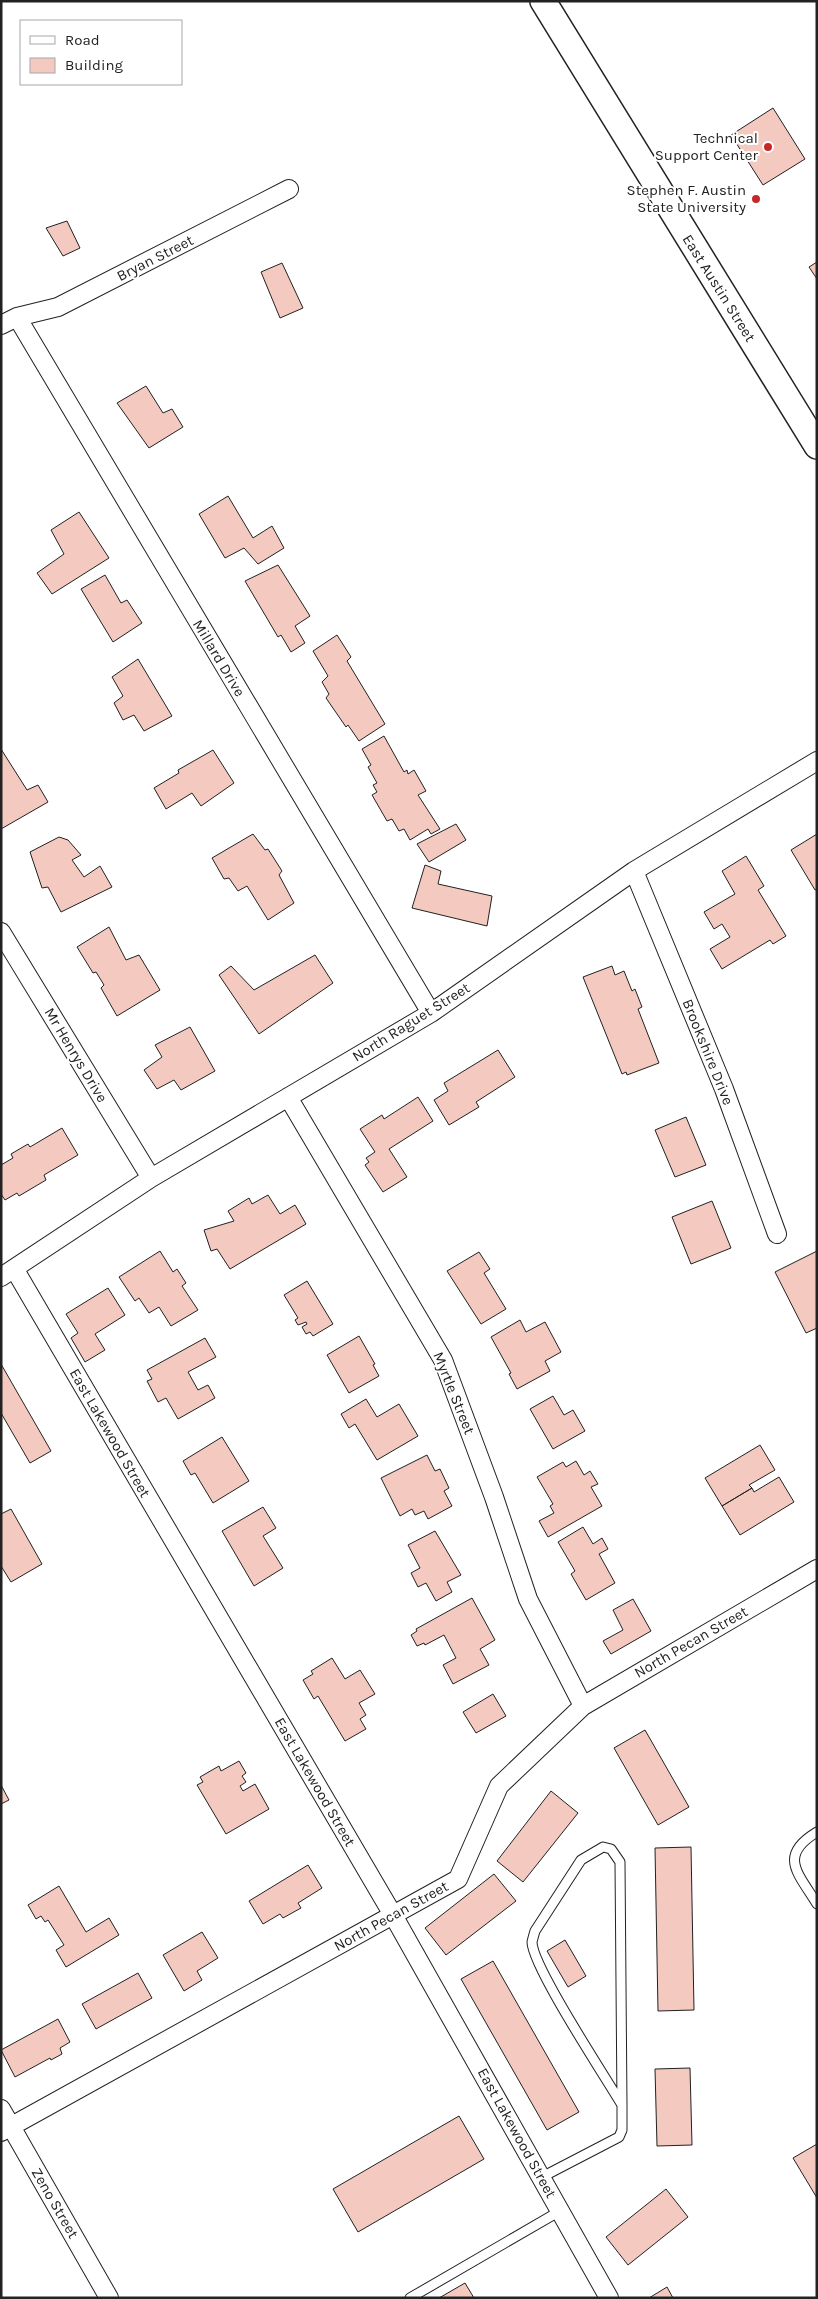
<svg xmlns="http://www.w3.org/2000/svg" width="818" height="2299" font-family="Karla,sans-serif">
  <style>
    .building { fill: #f3c9c0; stroke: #222 }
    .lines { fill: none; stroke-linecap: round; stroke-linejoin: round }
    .service-casing { stroke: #222; stroke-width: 11 }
    .minor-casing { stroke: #222; stroke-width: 20 }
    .secondary-casing { stroke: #222; stroke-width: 28 }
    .service { stroke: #fff; stroke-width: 9 }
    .minor { stroke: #fff; stroke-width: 18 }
    .secondary { stroke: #fff; stroke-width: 25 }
    .poi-dot { fill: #c62828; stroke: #fff; stroke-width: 2 }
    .labels { text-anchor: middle; stroke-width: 4; stroke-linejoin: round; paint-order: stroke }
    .poi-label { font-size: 15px; fill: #222; stroke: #fff; text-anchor: end }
    .street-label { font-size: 15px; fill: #222; stroke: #fff }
  </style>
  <rect width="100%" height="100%" fill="#fff"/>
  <!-- building -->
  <path class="building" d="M 773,108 L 805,159 L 763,185 L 731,135 Z
    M 67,221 L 80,248 L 63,256 L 46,228 Z
    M 817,262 L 817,279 L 809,267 Z
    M 282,263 L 303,308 L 280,318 L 261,272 Z
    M 146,386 L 163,413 L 172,409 L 183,427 L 149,448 L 117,403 Z
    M 228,496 L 253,538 L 272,526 L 284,548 L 258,564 L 244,548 L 225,558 L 199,514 Z
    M 79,512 L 109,558 L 52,594 L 37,573 L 64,554 L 51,530 Z
    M 278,565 L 310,616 L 295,626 L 305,643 L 291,652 L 281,635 L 278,637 L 245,581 Z
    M 105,575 L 121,603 L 127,600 L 142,623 L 113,642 L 81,589 Z
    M 337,635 L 351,657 L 347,661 L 385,724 L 359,741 L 348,725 L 346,727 L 326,698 L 329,694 L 322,682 L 328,676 L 313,651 Z
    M 138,659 L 172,716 L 144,731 L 134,715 L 123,720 L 114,703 L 123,696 L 112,677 Z
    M 384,736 L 404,772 L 407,770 L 408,774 L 414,770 L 426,791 L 418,795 L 440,829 L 431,834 L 428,829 L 410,840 L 404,829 L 399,831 L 392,819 L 387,821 L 372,795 L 377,792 L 373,785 L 377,783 L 368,767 L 371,765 L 362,749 Z
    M 1,749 L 27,790 L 38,785 L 48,802 L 1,829 Z
    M 213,750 L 234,783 L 201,806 L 192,793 L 166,809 L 154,788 L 179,773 L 178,770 Z
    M 456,824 L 466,840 L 429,862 L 417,844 Z
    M 253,834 L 265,850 L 268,849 L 282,871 L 279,875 L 294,903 L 268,920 L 247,886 L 238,891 L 229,878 L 224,879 L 212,858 Z
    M 817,834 L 817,889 L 815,890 L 791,850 Z
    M 59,837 L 68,840 L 81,855 L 72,860 L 84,877 L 100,866 L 112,887 L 61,912 L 48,887 L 42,888 L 30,852 Z
    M 746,856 L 764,886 L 758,890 L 786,936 L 773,944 L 770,940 L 722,969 L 710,949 L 730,937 L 722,924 L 714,929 L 704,912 L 735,894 L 722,871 Z
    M 425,865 L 441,871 L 438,884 L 492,896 L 487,926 L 412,908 Z
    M 109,927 L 126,960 L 139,955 L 160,990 L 117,1016 L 101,988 L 104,985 L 96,972 L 93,973 L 77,947 Z
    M 315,955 L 333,983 L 259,1034 L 219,975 L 231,966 L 254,990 Z
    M 612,966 L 615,975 L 624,971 L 632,991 L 635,989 L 642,1007 L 638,1009 L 659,1063 L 627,1075 L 626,1072 L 622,1074 L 583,977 Z
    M 190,1027 L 215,1071 L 181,1090 L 174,1080 L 157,1089 L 144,1070 L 162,1057 L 155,1045 Z
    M 498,1050 L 515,1077 L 476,1102 L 479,1107 L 449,1125 L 434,1100 L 448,1091 L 444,1083 Z
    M 418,1097 L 433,1121 L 389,1149 L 407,1177 L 383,1192 L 365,1165 L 369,1162 L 366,1158 L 375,1152 L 360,1129 L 382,1115 L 384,1119 Z
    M 686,1117 L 706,1165 L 675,1177 L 655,1130 Z
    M 62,1128 L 78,1155 L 44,1175 L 46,1180 L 19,1196 L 17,1193 L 5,1200 L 1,1194 L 1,1165 L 13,1158 L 11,1154 L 28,1144 L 30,1147 Z
    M 268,1195 L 280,1214 L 295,1205 L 306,1224 L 230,1269 L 217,1249 L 211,1251 L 204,1230 L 234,1221 L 228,1211 L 249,1198 L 252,1204 Z
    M 712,1201 L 731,1248 L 691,1264 L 672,1217 Z
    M 160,1251 L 173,1272 L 177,1269 L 186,1283 L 182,1286 L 198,1310 L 171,1326 L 159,1307 L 149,1313 L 139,1298 L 135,1301 L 119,1277 Z
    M 817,1251 L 817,1328 L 806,1333 L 775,1272 Z
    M 479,1252 L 490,1269 L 484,1273 L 506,1309 L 481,1324 L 447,1271 Z
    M 307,1281 L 333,1324 L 313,1336 L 310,1332 L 306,1334 L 302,1327 L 307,1324 L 306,1322 L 298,1325 L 295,1320 L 298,1318 L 284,1295 Z
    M 108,1288 L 125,1315 L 95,1334 L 105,1350 L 85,1362 L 71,1338 L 78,1333 L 66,1314 Z
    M 520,1320 L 526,1332 L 545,1322 L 561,1352 L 545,1361 L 550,1371 L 517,1389 L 509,1374 L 511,1373 L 491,1337 Z
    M 359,1336 L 375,1364 L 373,1365 L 379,1376 L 349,1393 L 327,1355 Z
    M 205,1338 L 216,1357 L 188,1372 L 198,1390 L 208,1385 L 215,1398 L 178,1419 L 166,1398 L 158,1402 L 147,1381 L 152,1379 L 147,1370 Z
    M 1,1364 L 51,1451 L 30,1463 L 1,1413 Z
    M 553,1396 L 564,1415 L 573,1410 L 585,1431 L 553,1449 L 530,1409 Z
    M 366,1399 L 377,1417 L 399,1404 L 418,1436 L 377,1460 L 355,1424 L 349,1428 L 341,1414 Z
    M 222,1437 L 249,1481 L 213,1503 L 195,1473 L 191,1475 L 183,1461 Z
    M 760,1445 L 775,1470 L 749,1485 L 752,1488 L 722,1506 L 705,1478 Z
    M 427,1455 L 435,1471 L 440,1469 L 449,1488 L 444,1491 L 452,1506 L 428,1519 L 424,1511 L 415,1515 L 412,1509 L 400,1516 L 381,1478 Z
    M 576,1461 L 584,1475 L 590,1471 L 598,1484 L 591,1487 L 602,1506 L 548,1537 L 539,1521 L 554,1513 L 550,1506 L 553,1504 L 537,1477 L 563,1462 L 566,1467 Z
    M 779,1477 L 794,1502 L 740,1535 L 722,1506 L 752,1488 L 754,1492 Z
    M 263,1507 L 276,1528 L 263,1536 L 283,1568 L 254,1586 L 222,1531 Z
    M 11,1509 L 42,1564 L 11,1582 L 1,1566 L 1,1514 Z
    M 583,1527 L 593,1544 L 602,1538 L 608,1549 L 599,1554 L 615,1583 L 586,1600 L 571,1574 L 575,1571 L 558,1542 Z
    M 435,1531 L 461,1575 L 447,1582 L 452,1592 L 436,1601 L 426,1583 L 418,1587 L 411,1573 L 420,1568 L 408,1545 Z
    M 472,1598 L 495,1640 L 480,1649 L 489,1665 L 453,1684 L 443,1665 L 456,1658 L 444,1635 L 425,1645 L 424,1643 L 417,1646 L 411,1635 L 417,1631 L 416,1629 Z
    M 633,1599 L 651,1631 L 611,1654 L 603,1641 L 623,1630 L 613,1610 Z
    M 332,1658 L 345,1679 L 360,1670 L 375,1694 L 359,1703 L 366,1715 L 360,1719 L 366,1729 L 345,1741 L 318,1696 L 314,1699 L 303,1680 L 313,1674 L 311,1671 Z
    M 493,1694 L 506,1716 L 476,1733 L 463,1712 Z
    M 645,1730 L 689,1807 L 658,1825 L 614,1748 Z
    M 239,1761 L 246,1773 L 242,1776 L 246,1782 L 240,1786 L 243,1791 L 255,1784 L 269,1809 L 226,1834 L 197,1785 L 203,1782 L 200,1777 L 219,1766 L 221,1771 Z
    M 1,1785 L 9,1800 L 1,1804 Z
    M 551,1791 L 578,1813 L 523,1882 L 497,1861 Z
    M 691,1847 L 694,2010 L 658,2011 L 655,1848 Z
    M 308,1865 L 322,1888 L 298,1903 L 301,1908 L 283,1918 L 280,1914 L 263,1924 L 249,1901 Z
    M 494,1874 L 516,1901 L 446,1955 L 425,1928 Z
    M 59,1886 L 86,1932 L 109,1918 L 119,1935 L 66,1967 L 56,1950 L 64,1945 L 48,1920 L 45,1922 L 41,1916 L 36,1919 L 28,1905 Z
    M 202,1932 L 218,1958 L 197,1971 L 202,1980 L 184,1991 L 163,1955 Z
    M 565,1940 L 586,1976 L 568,1987 L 547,1951 Z
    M 493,1961 L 579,2112 L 547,2130 L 461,1979 Z
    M 138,1973 L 152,1998 L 96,2029 L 82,2004 Z
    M 58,2019 L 70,2042 L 60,2048 L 62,2054 L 51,2060 L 50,2058 L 15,2077 L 1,2050 Z
    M 690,2068 L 692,2145 L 657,2146 L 655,2069 Z
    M 459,2116 L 484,2159 L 358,2232 L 333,2189 Z
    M 817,2144 L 817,2198 L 793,2158 Z
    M 666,2189 L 688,2217 L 628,2265 L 606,2237 Z
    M 465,2283 L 474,2298 L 439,2298 Z
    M 667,2287 L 673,2298 L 649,2298 Z"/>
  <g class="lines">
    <defs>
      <path id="service" d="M 817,1832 C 777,1856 799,1874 817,1904
        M 542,2177 L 619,2137 L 622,2130 L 622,2105 L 620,1862 L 611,1849 L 603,1847 L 581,1860 L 535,1931 C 534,1934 533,1938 532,1942 C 532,1966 606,2078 622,2105
        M 410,2298 L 560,2211"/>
      <path id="minor" d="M 17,317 L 431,1013
        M 1,325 L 17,317 L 58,307 L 289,189
        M 634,871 L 724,1089 L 777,1234
        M 1,932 L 151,1178
        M 288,1097 L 443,1360 L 494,1497 L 528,1599 L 583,1706
        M 15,1270 L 393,1915 L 609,2298
        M 1,1277 L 151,1178 L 431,1013 L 634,871 L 817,761
        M 1,2109 L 109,2298
        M 1,2132 L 458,1879 L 499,1786 L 583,1706 L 817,1569"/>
      <path id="secondary" d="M 543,1 L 817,446"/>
    </defs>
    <!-- service casing -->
    <use href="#service" class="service-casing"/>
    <!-- minor casing -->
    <use href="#minor" class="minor-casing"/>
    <!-- secondary casing -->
    <use href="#secondary" class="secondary-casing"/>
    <!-- service -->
    <use href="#service" class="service"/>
    <!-- minor -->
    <use href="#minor" class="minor"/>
    <!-- secondary -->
    <use href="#secondary" class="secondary"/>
  </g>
  <!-- markers -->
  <g class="poi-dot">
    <circle cx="768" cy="147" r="5"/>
    <circle cx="756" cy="199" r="5"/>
  </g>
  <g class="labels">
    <!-- poi labels -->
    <g class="poi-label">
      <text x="758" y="143">Technical<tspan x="758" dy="17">Support Center</tspan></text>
      <text x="746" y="195">Stephen F. Austin<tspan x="746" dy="17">State University</tspan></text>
    </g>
    <!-- street labels -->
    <g class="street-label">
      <text transform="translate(155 258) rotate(-27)" y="5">Bryan Street</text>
      <text transform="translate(719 288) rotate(58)" y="5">East Austin Street</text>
      <text transform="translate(219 658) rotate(59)" y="5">Millard Drive</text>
      <text transform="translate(411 1022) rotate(-32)" y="5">North Raguet Street</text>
      <text transform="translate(708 1052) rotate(68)" y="5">Brookshire Drive</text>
      <text transform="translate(76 1055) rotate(59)" y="5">Mr Henrys Drive</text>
      <text transform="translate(454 1393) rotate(68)" y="5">Myrtle Street</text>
      <text transform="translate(110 1433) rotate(60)" y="5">East Lakewood Street</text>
      <text transform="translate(691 1642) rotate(-30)" y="5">North Pecan Street</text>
      <text transform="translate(315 1782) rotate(60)" y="5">East Lakewood Street</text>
      <text transform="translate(391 1916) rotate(-29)" y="5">North Pecan Street</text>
      <text transform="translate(517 2133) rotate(61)" y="5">East Lakewood Street</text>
      <text transform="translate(55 2203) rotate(60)" y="5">Zeno Street</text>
    </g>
  </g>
  <!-- border -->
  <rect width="818" height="2299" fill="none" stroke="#222222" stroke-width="5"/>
  <!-- legend -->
  <rect x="20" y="20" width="162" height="65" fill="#ffffff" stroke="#a7a7a7"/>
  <rect x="30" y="36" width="25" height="8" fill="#ffffff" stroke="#a7a7a7"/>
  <text x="65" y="45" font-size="15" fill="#222222">Road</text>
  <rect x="30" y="58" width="25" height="15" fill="#f3c9c0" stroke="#a7a7a7"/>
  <text x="65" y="70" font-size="15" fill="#222222">Building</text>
</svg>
